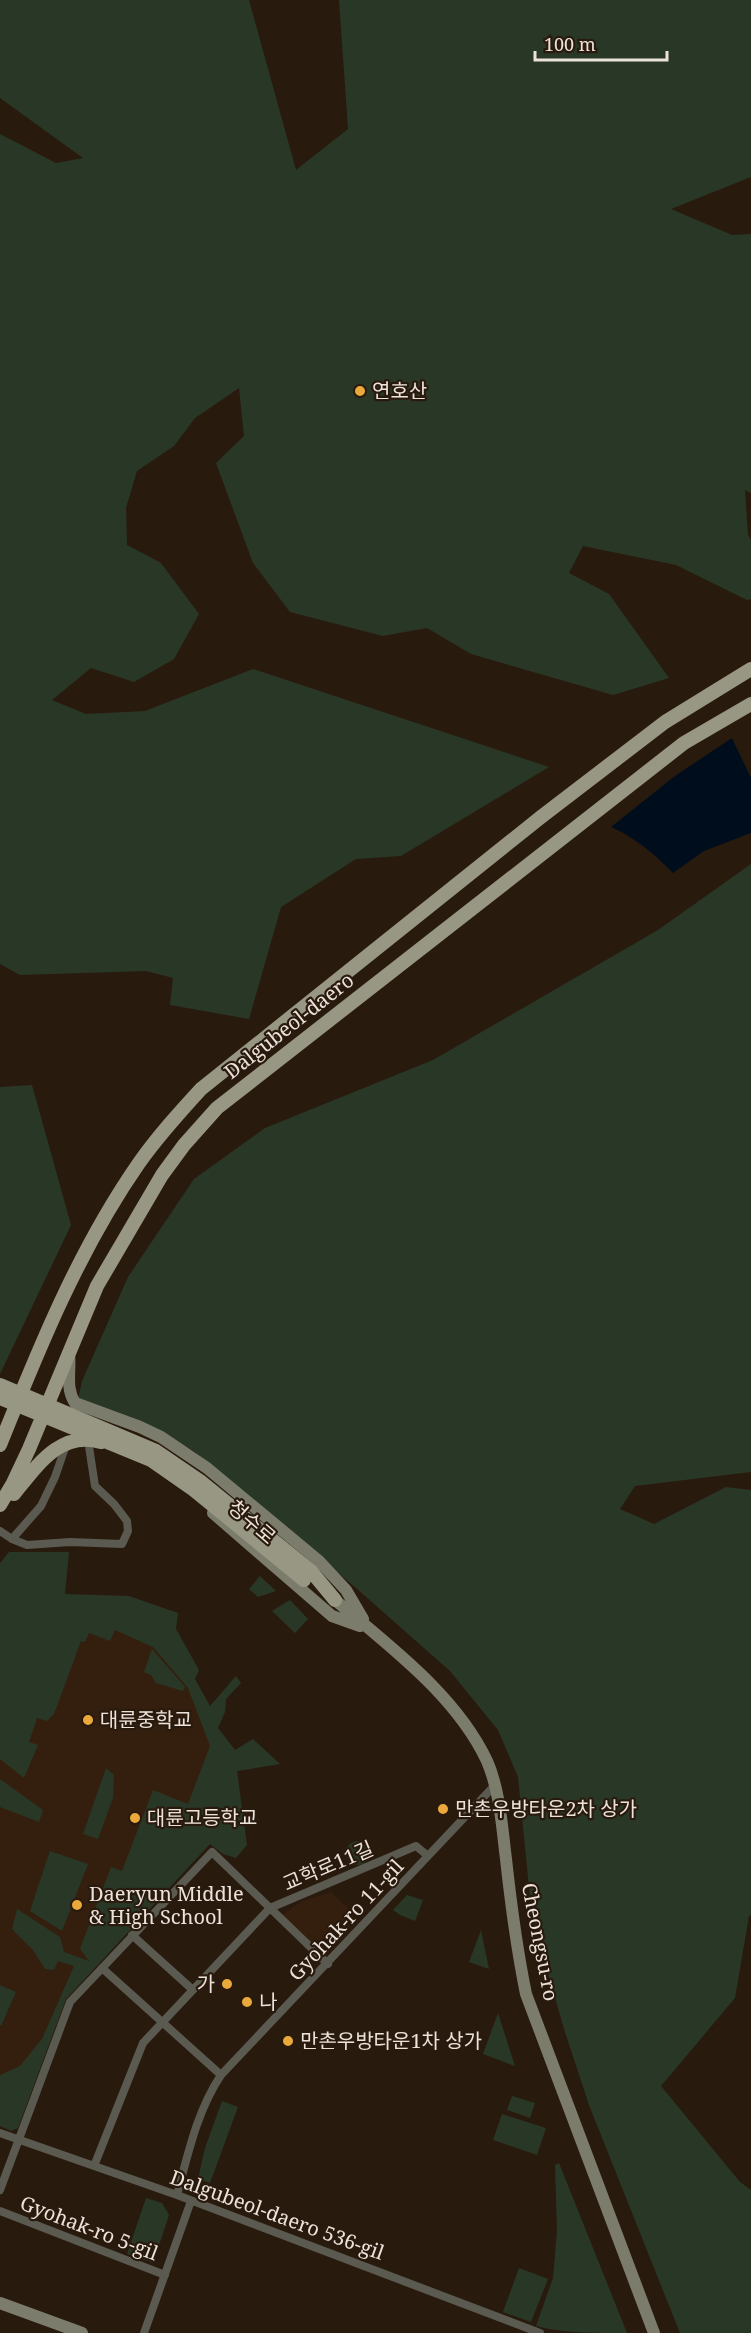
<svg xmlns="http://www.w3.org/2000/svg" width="751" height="2333" font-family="'Noto Serif','Noto Sans KR',serif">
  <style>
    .built { fill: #341f0e }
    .green { fill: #293826 }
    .water { fill: #000d1c }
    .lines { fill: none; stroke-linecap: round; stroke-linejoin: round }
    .street { stroke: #5a5a51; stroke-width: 8 }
    .secondary { stroke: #7c7c6d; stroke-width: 12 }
    .primary { stroke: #979783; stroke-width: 14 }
    .primary-bridge { stroke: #979783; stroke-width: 14 }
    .poi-dot { fill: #eca93b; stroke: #291a0e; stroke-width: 2 }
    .labels { text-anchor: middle; stroke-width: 4.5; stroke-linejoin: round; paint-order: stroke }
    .poi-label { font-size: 20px; fill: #ede2da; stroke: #291a0e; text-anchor: start }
    .street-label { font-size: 20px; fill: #ede2da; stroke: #291a0e }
  </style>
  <rect width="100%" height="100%" fill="#291a0e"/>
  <!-- built -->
  <path class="built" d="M 0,1564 L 158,1640 L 196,1684 L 214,1733 L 210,1844 L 66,1999 L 18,2128 L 11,2131 L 0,2126 Z
    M 331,1892 L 355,1915 L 325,1947 L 317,1949 L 281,1916 L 302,1901 Z"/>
  <!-- green -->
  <path class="green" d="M 0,0 L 249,0 L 296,170 L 348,129 L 339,0 L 751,0 L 751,177 L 671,209 L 732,235 L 751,234 L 751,493 L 745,490 L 748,535 L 751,540 L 751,599 L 747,600 L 676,565 L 583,546 L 569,573 L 609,594 L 669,678 L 613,695 L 471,654 L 427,628 L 383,636 L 290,612 L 253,563 L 216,463 L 244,436 L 239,388 L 195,418 L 174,446 L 137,471 L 126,508 L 127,545 L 161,563 L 199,614 L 174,659 L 134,682 L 91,668 L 52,700 L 86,714 L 145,711 L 253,669 L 549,767 L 401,856 L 356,859 L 281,907 L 249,1019 L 170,1005 L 173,978 L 146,971 L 20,975 L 0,964 L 0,134 L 56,163 L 83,158 L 0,98 Z
    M 751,864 L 751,1472 L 635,1486 L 620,1509 L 654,1524 L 726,1487 L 751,1490 L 751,1915 L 749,1916 L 735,1998 L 661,2086 L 740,2182 L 751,2190 L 751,2333 L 680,2333 L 589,2105 L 564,2029 L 532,1917 L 518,1777 L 498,1730 L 450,1671 L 356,1588 L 195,1452 L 150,1426 L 78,1400 L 82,1381 L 128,1277 L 194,1179 L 265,1128 L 433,1060 L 658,930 Z
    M 32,1085 L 71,1225 L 0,1374 L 0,1087 Z
    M 9,1552 L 69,1552 L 65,1594 L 129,1596 L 178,1613 L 176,1629 L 199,1670 L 195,1679 L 210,1706 L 236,1676 L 241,1683 L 226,1699 L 225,1712 L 218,1728 L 235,1750 L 253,1739 L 280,1764 L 237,1771 L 247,1845 L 236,1858 L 223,1854 L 210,1844 L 66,1999 L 18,2128 L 11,2131 L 0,2126 L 0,2075 L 20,2066 L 42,2039 L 74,1966 L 58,1961 L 54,1970 L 45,1969 L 33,1950 L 12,1929 L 17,1909 L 60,1937 L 64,1952 L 89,1961 L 80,1949 L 111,1867 L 122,1871 L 153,1790 L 188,1804 L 210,1746 L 188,1688 L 153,1647 L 115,1630 L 110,1641 L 89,1633 L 85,1642 L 81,1641 L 54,1714 L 47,1721 L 37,1718 L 29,1742 L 38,1745 L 24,1778 L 0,1759 L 0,1563 Z
    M 260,1576 L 276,1591 L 258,1597 L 249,1589 Z
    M 290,1600 L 308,1619 L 295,1633 L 272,1611 Z
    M 152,1649 L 185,1687 L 183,1691 L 156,1683 L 151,1675 L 144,1672 Z
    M 106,1768 L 114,1775 L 113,1798 L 98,1839 L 83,1834 Z
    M 0,1779 L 43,1810 L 39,1822 L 0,1807 Z
    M346 1853a12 12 0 1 1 24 0a12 12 0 1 1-24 0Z
    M 50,1851 L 88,1864 L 62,1931 L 30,1911 Z
    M 407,1895 L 423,1900 L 415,1921 L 400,1915 L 393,1910 Z
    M 481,1930 L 489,1969 L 469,1962 Z
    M 0,1985 L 16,1992 L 1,2026 L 0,2025 Z
    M 498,2013 L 515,2066 L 483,2054 Z
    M 512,2096 L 535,2103 L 530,2118 L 507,2110 Z
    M 222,2101 L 238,2107 L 210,2183 L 198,2179 L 205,2148 Z
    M 502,2114 L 546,2128 L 537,2155 L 493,2140 Z
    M 559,2163 L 627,2333 C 600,2333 560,2333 536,2326 L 553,2278 L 557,2230 L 555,2165 Z
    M 146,2198 L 162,2203 L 169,2215 L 153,2263 L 127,2254 Z
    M 519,2268 L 548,2279 L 531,2322 L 503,2312 Z"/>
  <!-- water -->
  <path class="water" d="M 732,738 L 751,778 L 751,833 L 704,851 L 673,873 C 654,854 636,838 611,827 L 675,776 Z"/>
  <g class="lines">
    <!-- street -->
    <path class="street" d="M 0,1531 L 12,1539 L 27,1545 L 70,1542 L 122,1544 L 128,1531 L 127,1521 L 114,1504 L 95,1486 L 88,1440
      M 12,1539 L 41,1506 L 55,1477 L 66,1445
      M 132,1935 L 193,1990
      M 102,1968 L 221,2075
      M 0,2133 L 177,2195 L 540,2333
      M 94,2166 L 143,2043 L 270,1908 L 416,1846 L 428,1856
      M 0,2190 L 70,2002 L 212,1852 L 328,1964
      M 177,2195 C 188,2154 197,2111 221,2075 L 495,1785
      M 0,2211 L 165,2275
      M 144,2333 L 191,2201"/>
    <!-- secondary -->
    <path class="secondary" d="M 69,1354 C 71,1372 65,1387 75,1403 L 140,1427 L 161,1437 L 207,1468 L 319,1561 L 346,1590 L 363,1619
      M 213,1513 L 332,1616 L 360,1626
      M 335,1600 C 389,1646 456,1695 487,1761 C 500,1791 502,1827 506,1859 C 511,1905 517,1950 526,1994 L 654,2333
      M 0,2303 L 82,2333"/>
    <!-- primary -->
    <path class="primary" d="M 0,1445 C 39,1348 79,1249 139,1163 C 158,1136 179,1113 201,1089 L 541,817 L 665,722 L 751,669
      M 14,1494 C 37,1466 60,1430 101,1442
      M 0,1505 L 13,1483 L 29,1449 L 97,1286 L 162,1175 L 184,1145 L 217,1108 L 684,743 L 751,704
      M 311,1571 L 335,1600"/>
    <!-- primary-bridge -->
    <path class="primary-bridge" d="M 0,1385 L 156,1451 L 200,1481 L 311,1571
      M 0,1398 L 151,1460 L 194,1490 L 304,1580"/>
  </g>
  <!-- markers -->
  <g class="poi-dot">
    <circle cx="360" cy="391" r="6"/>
    <circle cx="88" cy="1720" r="6"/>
    <circle cx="443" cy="1809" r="6"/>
    <circle cx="135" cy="1818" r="6"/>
    <circle cx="77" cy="1905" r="6"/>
    <circle cx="227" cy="1984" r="6"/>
    <circle cx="247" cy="2002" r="6"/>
    <circle cx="288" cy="2041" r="6"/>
  </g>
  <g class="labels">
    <!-- poi labels -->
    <g class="poi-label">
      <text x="372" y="398">연호산</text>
      <text x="100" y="1727">대륜중학교</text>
      <text x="455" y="1816">만촌우방타운2차 상가</text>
      <text x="147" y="1825">대륜고등학교</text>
      <text x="89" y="1901">Daeryun Middle<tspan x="89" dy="23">&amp; High School</tspan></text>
      <text x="215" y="1991" text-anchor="end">가</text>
      <text x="259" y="2009">나</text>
      <text x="300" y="2048">만촌우방타운1차 상가</text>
    </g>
    <!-- street labels -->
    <g class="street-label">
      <text transform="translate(289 1026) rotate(-38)" y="7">Dalgubeol-daero</text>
      <text transform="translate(252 1522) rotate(41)" y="7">청수로</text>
      <text transform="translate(328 1866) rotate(-23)" y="7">교학로11길</text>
      <text transform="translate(346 1920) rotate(-47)" y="7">Gyohak-ro 11-gil</text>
      <text transform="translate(540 1942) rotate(79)" y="7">Cheongsu-ro</text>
      <text transform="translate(277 2215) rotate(20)" y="7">Dalgubeol-daero 536-gil</text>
      <text transform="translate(89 2228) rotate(21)" y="7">Gyohak-ro 5-gil</text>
    </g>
  </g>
  <!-- scale -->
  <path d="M535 51v9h132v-9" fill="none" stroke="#ede2da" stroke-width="3"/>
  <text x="544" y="51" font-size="18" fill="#ede2da" stroke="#291a0e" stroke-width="4.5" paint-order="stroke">100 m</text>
</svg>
